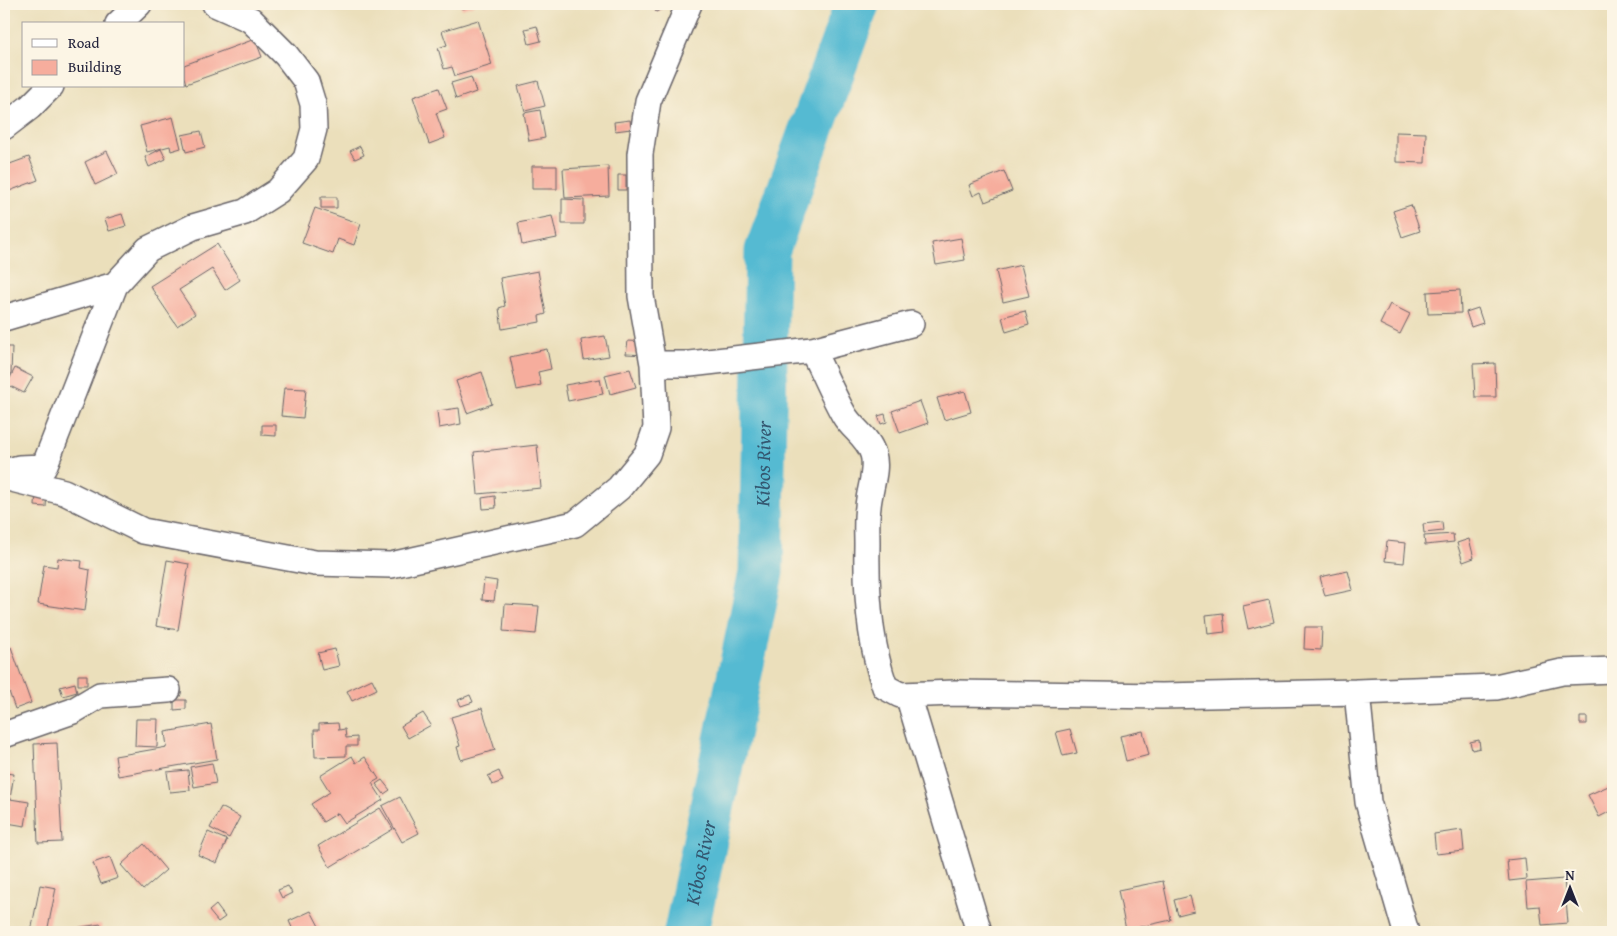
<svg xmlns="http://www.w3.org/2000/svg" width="1617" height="936" font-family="'Gentium Book Plus',serif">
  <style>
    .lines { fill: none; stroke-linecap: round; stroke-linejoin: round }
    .river { stroke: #54bad2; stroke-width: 45 }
    .building { fill: #f6ad9d }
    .minor-casing { stroke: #686468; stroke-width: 28 }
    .minor { stroke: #fff; stroke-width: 25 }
    .labels { text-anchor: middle; stroke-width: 4.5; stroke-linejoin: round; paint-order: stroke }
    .water-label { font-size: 20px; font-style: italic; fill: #345770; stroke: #fcf5e5 }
  </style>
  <rect width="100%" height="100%" fill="#fcf5e5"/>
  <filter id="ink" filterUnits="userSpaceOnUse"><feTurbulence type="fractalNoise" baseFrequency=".02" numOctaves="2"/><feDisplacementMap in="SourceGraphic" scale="10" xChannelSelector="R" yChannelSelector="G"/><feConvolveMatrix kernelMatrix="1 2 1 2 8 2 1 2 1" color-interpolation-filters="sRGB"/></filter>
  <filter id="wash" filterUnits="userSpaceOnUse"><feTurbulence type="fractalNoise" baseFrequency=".0096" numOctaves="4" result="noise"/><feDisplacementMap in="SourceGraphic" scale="20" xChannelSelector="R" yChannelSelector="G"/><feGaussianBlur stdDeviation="1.12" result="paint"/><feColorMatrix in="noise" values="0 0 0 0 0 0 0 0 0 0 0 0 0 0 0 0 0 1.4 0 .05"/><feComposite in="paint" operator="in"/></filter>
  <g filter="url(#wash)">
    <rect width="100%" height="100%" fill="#ebdfbb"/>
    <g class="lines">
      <!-- river -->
      <path class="river" id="s1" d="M 686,932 L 761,572 L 767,251 L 857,4"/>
    </g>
    <g id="blocks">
      <!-- building -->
      <path class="building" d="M 460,4 L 476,4 L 462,9 Z
        M 629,4 L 642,4 L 632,9 Z
        M 652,4 L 673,4 L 656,12 Z
        M 478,20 L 492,65 L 455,76 L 452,67 L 444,69 L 438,48 L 447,45 L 442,31 Z
        M 537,26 L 541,41 L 529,44 L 525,29 Z
        M 255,39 L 262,57 L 186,84 L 184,77 L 184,65 Z
        M 471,77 L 476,92 L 456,99 L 451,83 Z
        M 538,81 L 545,106 L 525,111 L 518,86 Z
        M 439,88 L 447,109 L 436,113 L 445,138 L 429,144 L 413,97 Z
        M 540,110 L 545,138 L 529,141 L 524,113 Z
        M 173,117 L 181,148 L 171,151 L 170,146 L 147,152 L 140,126 Z
        M 630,120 L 631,129 L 615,131 L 614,122 Z
        M 201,131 L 205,147 L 186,152 L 182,135 Z
        M 1396,132 L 1426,133 L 1425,163 L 1396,162 Z
        M 360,146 L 364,155 L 355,159 L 350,151 Z
        M 161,149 L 166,159 L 149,167 L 145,157 Z
        M 107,151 L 118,174 L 95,185 L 85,162 Z
        M 29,157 L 38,180 L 4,193 L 4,175 L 10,173 L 7,165 Z
        M 532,166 L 557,166 L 557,189 L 532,189 Z
        M 608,166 L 609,196 L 565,198 L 563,169 Z
        M 1004,171 L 1012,191 L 985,202 L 981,192 L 973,196 L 969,185 Z
        M 618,175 L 626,175 L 626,190 L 618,190 Z
        M 321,197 L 337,197 L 337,208 L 321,208 Z
        M 562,199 L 584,200 L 584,224 L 562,224 Z
        M 1411,205 L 1420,231 L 1402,237 L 1393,211 Z
        M 315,208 L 361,224 L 354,245 L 338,239 L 333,254 L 302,243 Z
        M 122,214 L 126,226 L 109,231 L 105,219 Z
        M 552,216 L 557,238 L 522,245 L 518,223 Z
        M 961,238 L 965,260 L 936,265 L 932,243 Z
        M 217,244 L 240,280 L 225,290 L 212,269 L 179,290 L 195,314 L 177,326 L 150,286 Z
        M 1021,265 L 1029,296 L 1003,302 L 996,271 Z
        M 538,271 L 546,314 L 539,316 L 540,322 L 502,329 L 499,308 L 505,306 L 500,278 Z
        M 1460,290 L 1461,313 L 1428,314 L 1427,292 Z
        M 1390,304 L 1410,314 L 1400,334 L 1380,324 Z
        M 1478,308 L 1483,323 L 1471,327 L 1466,312 Z
        M 1025,311 L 1029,325 L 1006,332 L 1002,317 Z
        M 605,336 L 609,356 L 584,360 L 581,340 Z
        M 628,341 L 648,342 L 647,355 L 626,354 Z
        M 4,347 L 12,347 L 11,374 L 4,374 Z
        M 547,349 L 551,369 L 538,372 L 541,385 L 517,390 L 510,357 Z
        M 1495,363 L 1496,397 L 1475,397 L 1473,364 Z
        M 15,368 L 33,377 L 24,393 L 4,383 L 4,375 L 10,378 Z
        M 630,369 L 636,387 L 610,394 L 605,375 Z
        M 482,372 L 492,404 L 467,413 L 456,381 Z
        M 600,379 L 603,394 L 568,401 L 565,385 Z
        M 284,388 L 306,389 L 303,418 L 281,416 Z
        M 965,391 L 971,412 L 944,420 L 937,398 Z
        M 920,401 L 928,423 L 900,433 L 892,411 Z
        M 459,408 L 461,424 L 439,428 L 437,411 Z
        M 885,414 L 887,422 L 881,424 L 878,416 Z
        M 262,425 L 276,425 L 276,436 L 262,435 Z
        M 537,445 L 541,488 L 478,494 L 474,452 Z
        M 36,489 L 47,491 L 46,507 L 35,506 Z
        M 495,496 L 496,508 L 483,509 L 482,498 Z
        M 1442,522 L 1443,531 L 1424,533 L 1423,524 Z
        M 1453,534 L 1454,542 L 1425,545 L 1424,536 Z
        M 1469,539 L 1474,558 L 1463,562 L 1457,543 Z
        M 1387,541 L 1406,543 L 1404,563 L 1385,561 Z
        M 58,558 L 82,561 L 81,568 L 90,570 L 85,611 L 38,604 L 44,565 L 57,567 Z
        M 167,560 L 189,564 L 178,630 L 156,626 Z
        M 1348,571 L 1353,590 L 1325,596 L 1320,577 Z
        M 484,579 L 497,581 L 494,601 L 482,600 Z
        M 1269,600 L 1274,622 L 1248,629 L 1243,606 Z
        M 505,604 L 539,606 L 536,634 L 503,631 Z
        M 1223,613 L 1225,632 L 1208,634 L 1206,615 Z
        M 1305,627 L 1322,627 L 1321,650 L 1304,649 Z
        M 11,647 L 31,703 L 15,709 L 4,677 L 4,650 Z
        M 335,649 L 339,666 L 322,670 L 318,653 Z
        M 78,675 L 87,675 L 87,685 L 78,685 Z
        M 372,679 L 377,689 L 352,701 L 347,691 Z
        M 75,683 L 77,692 L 63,696 L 60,687 Z
        M 470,695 L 473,702 L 461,706 L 458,700 Z
        M 174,700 L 186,700 L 186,709 L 174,710 Z
        M 482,708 L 495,750 L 461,760 L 457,747 L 460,746 L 451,717 Z
        M 423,713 L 431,725 L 408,738 L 401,726 Z
        M 1580,717 L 1587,717 L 1587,724 L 1580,724 Z
        M 136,719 L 158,719 L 157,747 L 135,746 Z
        M 338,723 L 339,730 L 345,729 L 346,738 L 357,737 L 357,746 L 346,746 L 346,756 L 315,757 L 314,730 L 319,730 L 319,724 Z
        M 211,724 L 217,759 L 118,776 L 115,756 L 167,747 L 165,732 Z
        M 1070,729 L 1077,753 L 1063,756 L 1056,732 Z
        M 1143,731 L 1149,755 L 1126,761 L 1120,736 Z
        M 1479,740 L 1480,748 L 1472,750 L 1470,742 Z
        M 57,743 L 62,842 L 38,843 L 34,744 Z
        M 352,756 L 356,763 L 365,757 L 379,779 L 372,783 L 383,800 L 345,823 L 338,813 L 323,822 L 311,804 L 330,792 L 320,776 Z
        M 212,763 L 216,783 L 194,787 L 190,767 Z
        M 188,770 L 190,790 L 170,792 L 167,772 Z
        M 499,771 L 503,781 L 492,785 L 488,776 Z
        M 4,773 L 14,774 L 10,799 L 29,802 L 25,826 L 7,823 L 10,803 L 4,802 Z
        M 382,780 L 390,790 L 384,794 L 376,784 Z
        M 1613,784 L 1613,810 L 1599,817 L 1588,795 Z
        M 400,797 L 419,833 L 402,842 L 382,806 Z
        M 221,807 L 240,817 L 229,838 L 210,828 Z
        M 380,808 L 393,829 L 330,867 L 318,846 Z
        M 1462,830 L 1464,851 L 1436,854 L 1434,834 Z
        M 208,832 L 227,840 L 217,863 L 198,855 Z
        M 144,844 L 166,870 L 143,890 L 121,865 Z
        M 110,857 L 118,878 L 101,884 L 93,863 Z
        M 1525,858 L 1527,879 L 1509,881 L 1507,860 Z
        M 1564,879 L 1568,923 L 1542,925 L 1540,906 L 1528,907 L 1526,882 Z
        M 1163,881 L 1171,920 L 1126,930 L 1118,890 Z
        M 40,885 L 56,888 L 47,932 L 31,932 Z
        M 288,886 L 292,893 L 282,898 L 278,890 Z
        M 1190,896 L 1194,911 L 1178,915 L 1174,900 Z
        M 216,905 L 225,917 L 218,922 L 209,911 Z
        M 311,911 L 322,932 L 294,932 L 289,921 Z
        M 101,924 L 102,932 L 70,932 L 69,929 Z"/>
    </g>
  </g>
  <g filter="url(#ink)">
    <use href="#blocks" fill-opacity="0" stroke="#686468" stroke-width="1"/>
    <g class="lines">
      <defs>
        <path id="minor" d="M 118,24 L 139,4
          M 4,127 L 30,107 L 51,86
          M 4,318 L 115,285
          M 812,350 C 823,371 832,394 844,415 C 852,429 868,437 873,454 C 878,470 869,490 868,507 C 866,519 867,532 867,545 C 866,593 869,642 885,687 L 900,695 L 955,693 L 1162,696 L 1357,692 L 1496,687 L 1562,672 L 1613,670
          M 653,364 L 641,296 L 640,154 L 648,101 L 689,4
          M 4,472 L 19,468 L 44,467 L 115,285 L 148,249 L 193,227 L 245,212 L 278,191 L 306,159 L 314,129 L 313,104 L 306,81 L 286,55 L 251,20 L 215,4
          M 4,477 L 64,492 L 143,531 L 315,563 L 391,565 L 575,524 L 619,488 L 647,454 L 656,428 L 653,364 L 690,364 L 812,350 L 911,324
          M 1357,692 L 1368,802 L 1406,932
          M 908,695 L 979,932
          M 4,735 L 73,711 L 100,695 L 168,690"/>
      </defs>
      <!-- minor casing -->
      <use href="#minor" class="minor-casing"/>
      <!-- minor -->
      <use href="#minor" class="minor"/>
    </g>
  </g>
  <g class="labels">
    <!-- water labels -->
    <g class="water-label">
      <text dy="7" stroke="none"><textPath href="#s1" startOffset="476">Kibos River</textPath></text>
      <text dy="7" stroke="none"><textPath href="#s1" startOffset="71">Kibos River</textPath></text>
    </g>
  </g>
  <!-- margin -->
  <rect width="1617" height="936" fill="none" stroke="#fcf5e5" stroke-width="20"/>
  <!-- legend -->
  <rect x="22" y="22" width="162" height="65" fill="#fcf5e5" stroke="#a5a1a1"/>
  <rect x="32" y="39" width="25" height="8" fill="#ffffff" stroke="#a5a1a1"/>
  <text x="68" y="48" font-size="15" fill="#22223b">Road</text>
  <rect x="32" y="60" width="25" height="15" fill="#f6ad9d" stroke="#a5a1a1"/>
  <text x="68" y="72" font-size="15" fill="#22223b">Building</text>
  <!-- north arrow -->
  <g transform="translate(1570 888)" stroke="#fcf5e5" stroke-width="4" paint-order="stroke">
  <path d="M0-4L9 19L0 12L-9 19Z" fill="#22223b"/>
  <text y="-8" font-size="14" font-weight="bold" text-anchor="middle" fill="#22223b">N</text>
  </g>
</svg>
